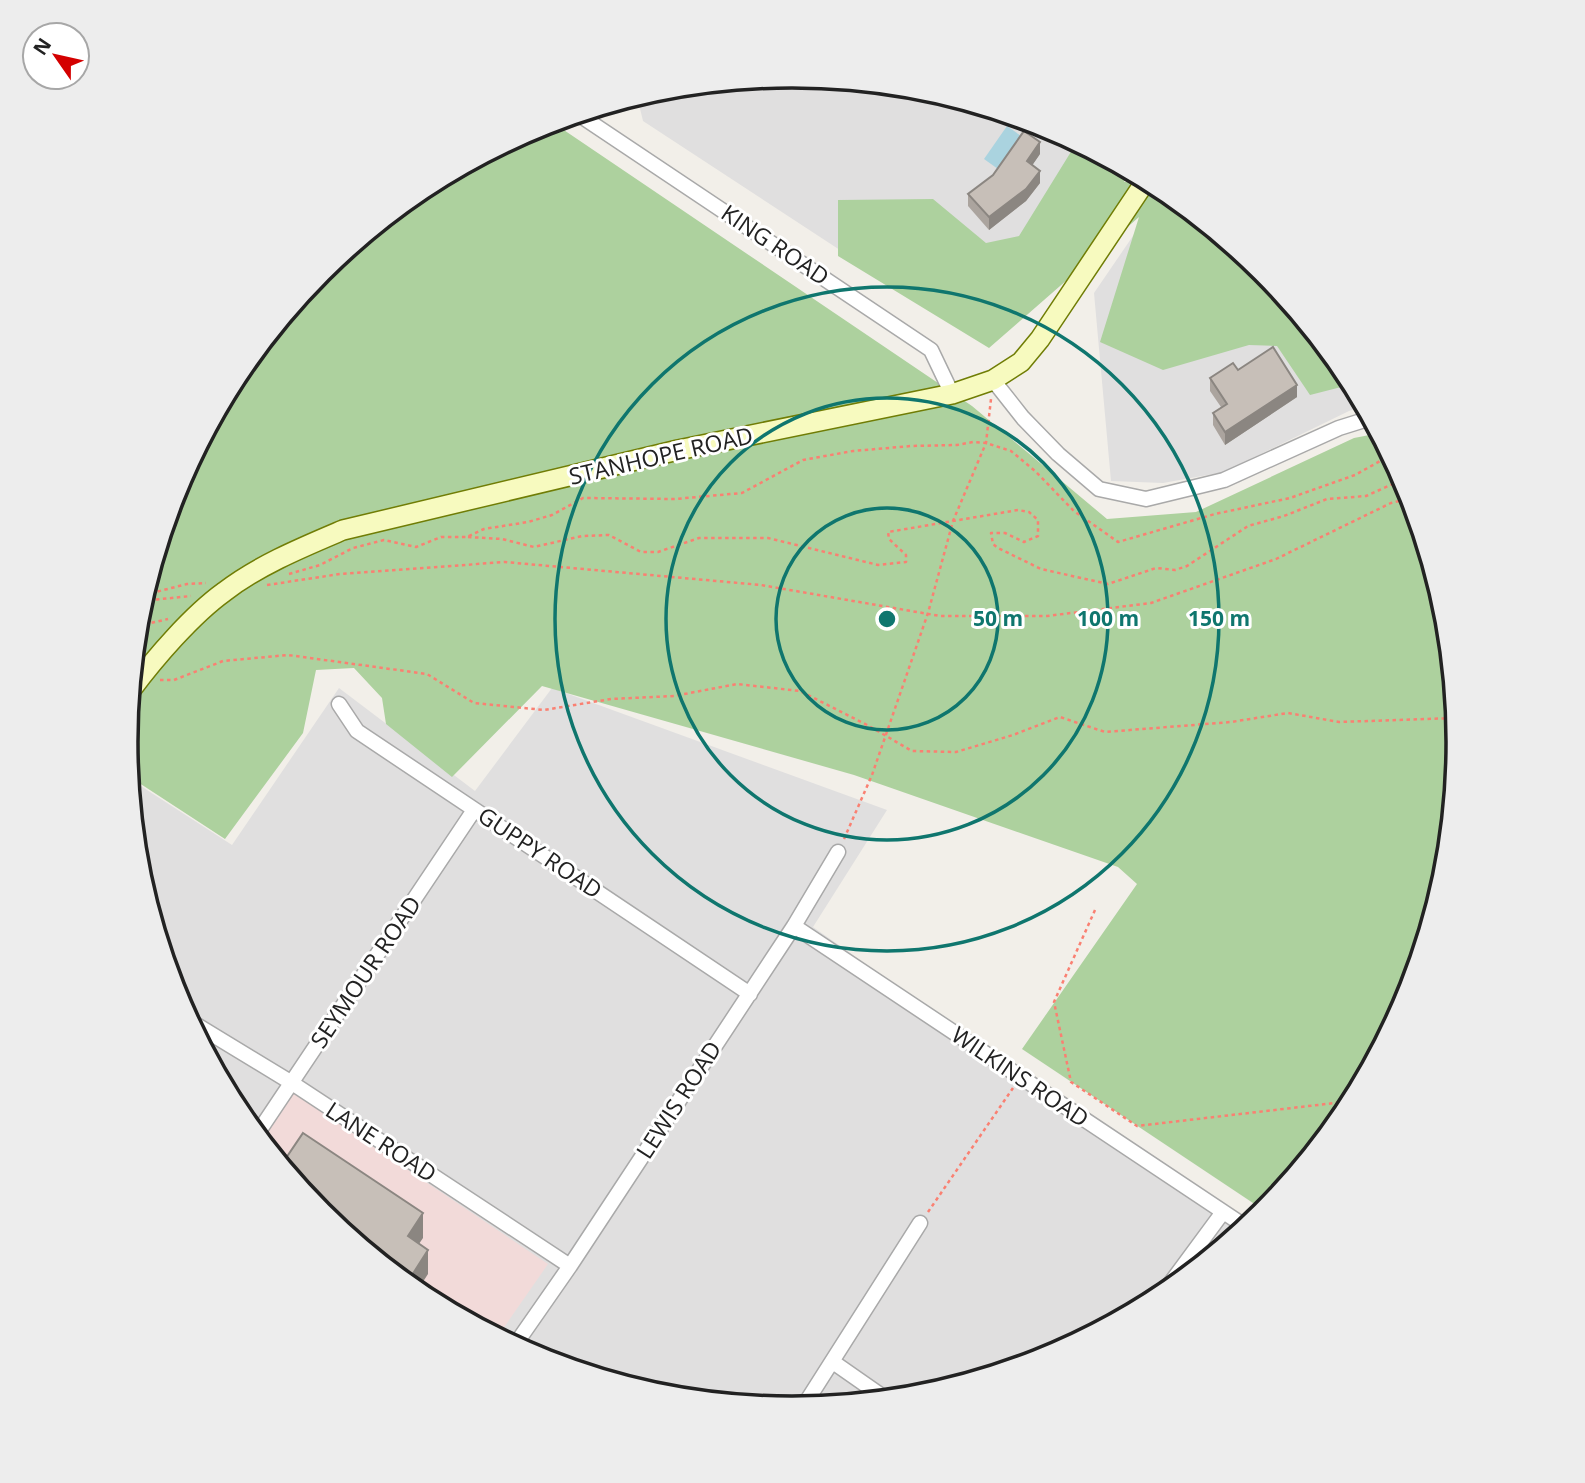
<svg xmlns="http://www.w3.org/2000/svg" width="1585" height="1483" font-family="'Open Sans',sans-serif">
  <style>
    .residential { fill: #e0dfdf }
    .commercial { fill: #f2dad9 }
    .forest { fill: #add19e }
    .water { fill: #aad3df }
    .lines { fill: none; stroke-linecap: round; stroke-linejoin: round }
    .street-casing { stroke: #a9a9a9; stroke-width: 17 }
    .secondary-casing { stroke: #707d05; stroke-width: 22 }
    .path { stroke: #fa8072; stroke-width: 2.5; stroke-dasharray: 3.5 3.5; stroke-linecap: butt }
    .street { stroke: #fff; stroke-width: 14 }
    .secondary { stroke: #f7fabf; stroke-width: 19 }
    .wall { fill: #aba49e }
    .shaded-wall { fill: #8b8681 }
    .building { fill: #c7bfb8; stroke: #8b8681; stroke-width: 2 }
    .ring { fill: none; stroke: #0f766e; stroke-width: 3.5 }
    .labels { text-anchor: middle; stroke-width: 6; stroke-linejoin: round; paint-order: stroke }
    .street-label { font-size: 23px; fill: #222; stroke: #fff }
    .rim { fill: none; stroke: #222; stroke-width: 3.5 }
    .centre { fill: #0f766e; stroke: #fff; stroke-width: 3.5 }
    .ring-label { font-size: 21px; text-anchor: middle; font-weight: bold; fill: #0f766e; stroke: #fff; stroke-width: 6; stroke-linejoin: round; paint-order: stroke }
  </style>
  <rect width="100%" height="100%" fill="#f2efe9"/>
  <!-- residential -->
  <path class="residential" d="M 793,75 L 923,88 L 1048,126 L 1111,160 L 962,330 L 643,121 L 637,96 L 663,88 Z
    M 1165,189 L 1264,271 L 1347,372 L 1365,406 L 1349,411 L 1224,472 L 1163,483 L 1111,481 L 1094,293 Z
    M 339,688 L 475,791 L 552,688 L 887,810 L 813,927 L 1244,1229 L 1162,1296 L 1047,1357 L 922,1395 L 792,1408 L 662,1395 L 537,1357 L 422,1295 L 321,1212 L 238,1111 L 177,996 L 139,871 L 130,779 L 232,845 Z"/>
  <!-- commercial -->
  <path class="commercial" d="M 292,1092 L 548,1264 L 498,1336 L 422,1295 L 321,1212 L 269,1148 L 269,1130 Z"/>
  <!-- forest -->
  <path class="forest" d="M 552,122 L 972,406 L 1107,519 L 1196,512 L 1354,438 L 1380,433 L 1408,487 L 1446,612 L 1459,742 L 1446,872 L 1408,997 L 1346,1112 L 1265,1211 L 1022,1049 L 1137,884 L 1118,867 L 854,775 L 542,686 L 452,777 L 386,724 L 382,698 L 354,668 L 316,670 L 303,733 L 225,839 L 130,777 L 127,736 L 140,706 L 131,698 L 139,611 L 177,486 L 239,371 L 322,270 L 423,187 L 538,126 Z
    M 1077,142 L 1131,170 L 1124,182 L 1150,181 L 1163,188 L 1264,271 L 1347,372 L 1353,384 L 1310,395 L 1277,346 L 1249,345 L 1163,370 L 1100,342 L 1139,217 L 989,348 L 838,256 L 838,200 L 933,199 L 986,243 L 1019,236 Z"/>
  <!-- water -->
  <path class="water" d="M 1007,126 L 1021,136 L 998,169 L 984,159 Z"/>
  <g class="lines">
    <defs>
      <path id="street" d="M 578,114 L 931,350 L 952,394
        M 993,380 L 1023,418 L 1058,454 L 1099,489 L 1146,499 L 1224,480 L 1339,428 L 1371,418
        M 339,704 L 357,731 L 750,994
        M 794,926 L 1246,1227
        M 190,1021 L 292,1083 L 570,1266
        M 257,1134 L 474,810
        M 1161,1296 L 1223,1212
        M 515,1345 L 570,1266 L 794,926 L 838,852
        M 833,1362 L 886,1399
        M 803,1407 L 920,1223"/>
      <path id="secondary" d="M 131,690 C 155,658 192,615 224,592 C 259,565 303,547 343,530 L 678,450 L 952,394 L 993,380 L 1021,362 L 1040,339 L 1147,179"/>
    </defs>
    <!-- street casing -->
    <use href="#street" class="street-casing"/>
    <!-- secondary casing -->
    <use href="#secondary" class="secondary-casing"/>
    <!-- path -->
    <path class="path" d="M 468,537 L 502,539 L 534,547 L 582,536 L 609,535 L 641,552 L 658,552 L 699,538 L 768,538 L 878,565 L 906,562 L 906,555 L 889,539 L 888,532 L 1018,510 L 1029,512 L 1038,520 L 1038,536 L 1024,542 L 1005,533 L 991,533 L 993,544 L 998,548 L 1041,569 L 1108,584 L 1156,568 L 1175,570 L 1187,566 L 1248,526 L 1284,516 L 1327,499 L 1366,496 L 1404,479
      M 289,574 L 320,565 L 353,548 L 384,540 L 416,547 L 441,537 L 467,537 L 484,529 L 528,522 L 552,515 L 583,498 L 675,499 L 742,493 L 803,460 L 853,451 L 911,446 L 957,445 L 973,442 L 986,443 L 1011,451 L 1035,471 L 1074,511 L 1118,542 L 1215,514 L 1290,498 L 1355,475 L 1391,455
      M 267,585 L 340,574 L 505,562 L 761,585 L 940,616 L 1047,616 L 1151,603 L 1276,559 L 1391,503 L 1412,498
      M 144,595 L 187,584 L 206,583
      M 142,601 L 191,596
      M 138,626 L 168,619
      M 160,680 L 174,680 L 223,661 L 288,655 L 427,674 L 474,703 L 544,710 L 611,699 L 674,696 L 737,684 L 800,691 L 869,726 L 912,751 L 956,752 L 1013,735 L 1060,717 L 1105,732 L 1231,722 L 1288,713 L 1339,722 L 1456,718
      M 844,839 L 872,775 L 928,613 L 953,521 L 986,443 L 991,399
      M 1095,910 L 1054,1002 L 1071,1082 L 1137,1126 L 1352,1101
      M 928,1212 L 1013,1088"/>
    <!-- street -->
    <use href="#street" class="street"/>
    <!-- secondary -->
    <use href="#secondary" class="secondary"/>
  </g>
  <!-- wall -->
  <path class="wall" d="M 1040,154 L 1032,165 L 1040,183 L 1026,201 L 989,230 L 968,206 L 968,194 Z
    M 1238,370 L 1297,397 L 1225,445 L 1213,425 L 1213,413 L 1221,407 L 1210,391 L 1210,378 Z"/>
  <!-- shaded-wall -->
  <path class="shaded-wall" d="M 1040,142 L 1040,154 L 1027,173 L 1027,161 Z
    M 1040,171 L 1040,183 L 1026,201 L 989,230 L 989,217 Z
    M 1297,385 L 1297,397 L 1225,445 L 1225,432 Z
    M 423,1213 L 423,1238 L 408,1260 L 408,1236 Z
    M 428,1250 L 428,1274 L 417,1291 L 407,1283 Z"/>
  <!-- building -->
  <path class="building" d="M 1024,131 L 1040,142 L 1027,161 L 1040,171 L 1026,189 L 989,217 L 968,194 L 993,175 Z
    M 1273,347 L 1297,385 L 1225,432 L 1213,413 L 1227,404 L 1210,378 L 1233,363 L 1238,370 Z
    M 303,1133 L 423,1213 L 408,1236 L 428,1250 L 407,1283 L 321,1212 L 282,1164 Z"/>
  <!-- distance rings -->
  <g class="ring">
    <circle cx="887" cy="619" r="111"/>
    <circle cx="887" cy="619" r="221"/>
    <circle cx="887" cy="619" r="332"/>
  </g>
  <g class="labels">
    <!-- street labels -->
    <g class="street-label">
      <text transform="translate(775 245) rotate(34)" y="8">KING ROAD</text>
      <text transform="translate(661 456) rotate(-13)" y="8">STANHOPE ROAD</text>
      <text transform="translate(540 853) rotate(34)" y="8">GUPPY ROAD</text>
      <text transform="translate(366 972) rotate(-56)" y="8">SEYMOUR ROAD</text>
      <text transform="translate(1020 1077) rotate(34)" y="8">WILKINS ROAD</text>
      <text transform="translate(679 1100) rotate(-57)" y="8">LEWIS ROAD</text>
      <text transform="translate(381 1142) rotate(33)" y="8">LANE ROAD</text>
    </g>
  </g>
  <!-- crop -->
  <path d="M0 0H1585V1483H0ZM138 742a654 654 0 1 1 1308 0a654 654 0 1 1-1308 0Z" fill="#ededed" fill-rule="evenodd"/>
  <path class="rim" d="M138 742a654 654 0 1 1 1308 0a654 654 0 1 1-1308 0Z"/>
  <circle cx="887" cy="619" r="10" class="centre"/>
  <g class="ring-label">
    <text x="998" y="626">50 m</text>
    <text x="1108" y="626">100 m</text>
    <text x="1219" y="626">150 m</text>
  </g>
  <!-- north arrow -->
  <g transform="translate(56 56) rotate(304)"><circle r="33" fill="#ffffff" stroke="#a7a7a7" stroke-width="2"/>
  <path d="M0-5L12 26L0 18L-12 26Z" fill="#d40000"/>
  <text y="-10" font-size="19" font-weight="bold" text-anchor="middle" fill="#222222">N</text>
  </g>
</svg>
